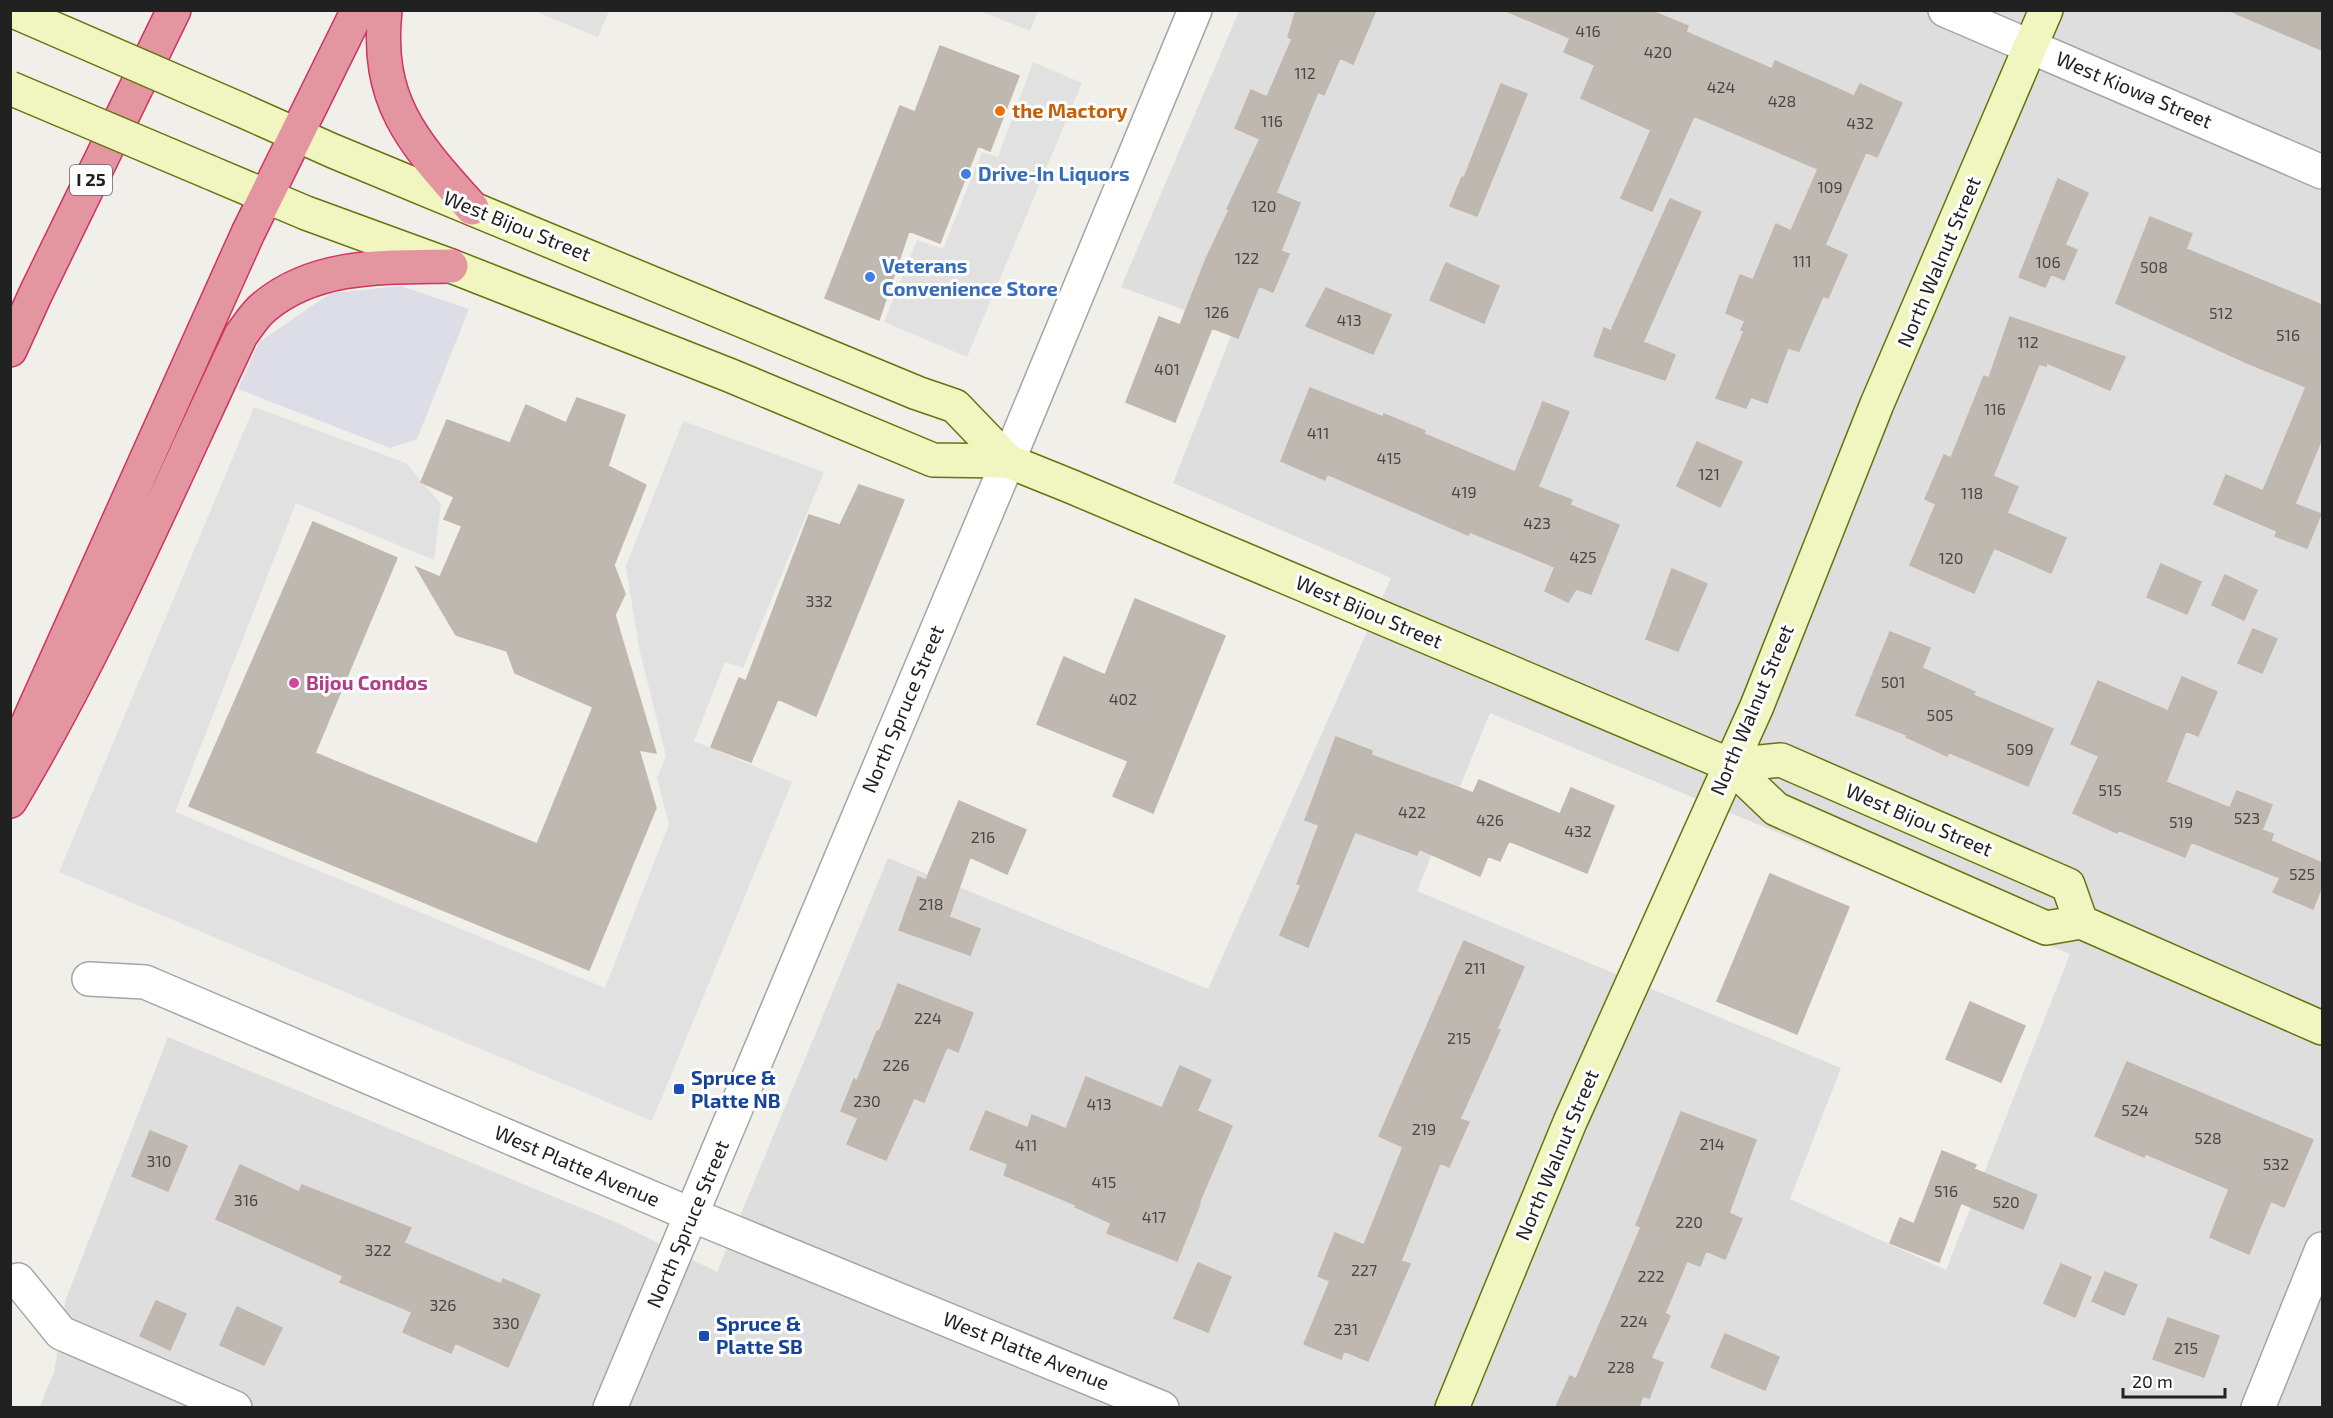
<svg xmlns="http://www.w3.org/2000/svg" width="2333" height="1418" font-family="'Exo 2',sans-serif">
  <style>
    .residential { fill: #dfdede; fill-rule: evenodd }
    .parking { fill: #e1e1e1 }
    .plaza { fill: #dddde7 }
    .building { fill: #beb8b1; stroke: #c2b7ac; stroke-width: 1.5 }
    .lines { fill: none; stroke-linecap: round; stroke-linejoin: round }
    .minor-casing { stroke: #a5a5a5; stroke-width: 36 }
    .tertiary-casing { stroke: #a5a5a5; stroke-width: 36 }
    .secondary-casing { stroke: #64750c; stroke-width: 36 }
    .motorway-casing { stroke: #d13362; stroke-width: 36 }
    .minor { stroke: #fff; stroke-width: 33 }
    .tertiary { stroke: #fff; stroke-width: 33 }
    .secondary { stroke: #f1f6c1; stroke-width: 33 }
    .motorway { stroke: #e396a0; stroke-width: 33 }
    .secondary-bridge-casing { stroke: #64750c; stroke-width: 36; stroke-linecap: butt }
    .secondary-bridge { stroke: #f1f6c1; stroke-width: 33 }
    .food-dot { fill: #e8710a; stroke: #fff; stroke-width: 2 }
    .shop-dot { fill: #3f7fe0; stroke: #fff; stroke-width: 2 }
    .hotel-dot { fill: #d1479c; stroke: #fff; stroke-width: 2 }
    .transit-dot { fill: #1a4fb4; stroke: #fff; stroke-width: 2 }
    .labels { text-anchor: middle; stroke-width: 6; stroke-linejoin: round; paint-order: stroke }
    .number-label { font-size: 16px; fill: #484745 }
    .shield { fill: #fff; stroke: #646464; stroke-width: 1.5 }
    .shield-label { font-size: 18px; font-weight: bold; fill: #212121 }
    .street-label { font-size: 20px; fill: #212121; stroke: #fff }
    .food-label { font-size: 20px; font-weight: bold; fill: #c56008; stroke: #fff; text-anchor: start }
    .shop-label { font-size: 20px; font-weight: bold; fill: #366cbe; stroke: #fff; text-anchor: start }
    .hotel-label { font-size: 20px; font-weight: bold; fill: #b23c85; stroke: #fff; text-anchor: start }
    .transit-label { font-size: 20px; font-weight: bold; fill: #164399; stroke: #fff; text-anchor: start }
  </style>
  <rect width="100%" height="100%" fill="#f1efe9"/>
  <!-- residential -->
  <path class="residential" d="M 1239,11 L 2322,11 L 2322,1407 L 39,1408 L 54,1372 L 66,1299 L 168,1037 L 620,1224 L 717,1272 L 888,858 L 1208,989 L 1391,578 L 1173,483 L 1234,328 L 1121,287 ZM 1490,713 L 2070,954 L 1946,1270 L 1790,1199 L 1841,1068 L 1417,891 Z"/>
  <!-- parking -->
  <path class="parking" d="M 534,11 L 609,11 L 598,37 Z
    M 980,11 L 1038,10 L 1038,11 L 1030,31 Z
    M 1033,62 L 1082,83 L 967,357 L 884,322 L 917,240 L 943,249 L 982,152 L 998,157 Z
    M 254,407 L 406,463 L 441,504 L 434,560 L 296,503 L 175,812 L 605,988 L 669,824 L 657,778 L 666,756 L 639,648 L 626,566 L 683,421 L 824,472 L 743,668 L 725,662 L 694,741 L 792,782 L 652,1121 L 59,872 Z"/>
  <!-- plaza -->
  <path class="plaza" d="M 401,286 L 469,309 L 417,439 L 390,448 L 238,389 L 259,342 L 331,293 Z"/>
  <!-- building -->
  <path class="building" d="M 1296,10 L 1376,10 L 1353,64 L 1340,58 L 1324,95 L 1318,92 L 1276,193 L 1300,203 L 1281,251 L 1289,254 L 1273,292 L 1259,286 L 1238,338 L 1212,328 L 1175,422 L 1126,402 L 1159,317 L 1180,325 L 1206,259 L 1229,210 L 1227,209 L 1260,139 L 1235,128 L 1251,90 L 1267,97 L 1292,39 L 1288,37 Z
    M 1504,10 L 1649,10 L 1688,26 L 1686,32 L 1772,69 L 1775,61 L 1854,96 L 1860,84 L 1902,103 L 1877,157 L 1866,152 L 1825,245 L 1847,255 L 1828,298 L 1823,296 L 1799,351 L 1788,348 L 1767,403 L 1751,397 L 1746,408 L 1716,398 L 1744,331 L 1741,330 L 1745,321 L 1726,313 L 1740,275 L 1753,280 L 1776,224 L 1791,231 L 1818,169 L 1694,116 L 1652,211 L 1621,198 L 1651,130 L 1581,98 L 1595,65 L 1564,52 L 1570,38 Z
    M 2230,10 L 2322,10 L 2322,50 L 2230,11 Z
    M 940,46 L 1019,76 L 990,151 L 978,146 L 940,243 L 909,231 L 879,320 L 825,298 L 900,106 L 915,112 Z
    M 1501,84 L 1527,94 L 1477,216 L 1450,206 L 1462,177 L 1464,178 Z
    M 2058,179 L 2088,193 L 2065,245 L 2077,250 L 2064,280 L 2051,274 L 2045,287 L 2019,277 Z
    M 1670,199 L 1701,212 L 1643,342 L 1675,355 L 1665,380 L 1594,356 L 1604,328 L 1611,331 Z
    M 2150,217 L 2192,234 L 2186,249 L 2322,305 L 2322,438 L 2295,504 L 2321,514 L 2307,548 L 2275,536 L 2277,531 L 2214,504 L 2226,475 L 2263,491 L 2306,387 L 2245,362 L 2116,303 Z
    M 1446,263 L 1499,286 L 1484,323 L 1430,300 Z
    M 1326,288 L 1391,315 L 1373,354 L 1306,326 Z
    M 2010,317 L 2125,357 L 2110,390 L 2047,363 L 2046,366 L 2039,364 L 1993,476 L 2018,487 L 2007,513 L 2066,538 L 2051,573 L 1994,548 L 1974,593 L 1910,565 L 1936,504 L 1925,499 L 1944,455 L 1951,458 L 1984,376 L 1989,378 Z
    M 1310,388 L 1383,417 L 1384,414 L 1425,431 L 1424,434 L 1515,472 L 1543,402 L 1569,412 L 1538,487 L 1572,500 L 1570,505 L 1619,525 L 1591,594 L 1576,589 L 1568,602 L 1545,591 L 1555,567 L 1470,532 L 1468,535 L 1327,474 L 1325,480 L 1281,461 Z
    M 577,398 L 625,415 L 608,466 L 646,485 L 614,565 L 625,594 L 615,615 L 656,753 L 639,750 L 656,808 L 589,970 L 189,806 L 313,522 L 397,558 L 315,753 L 537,844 L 593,707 L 515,673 L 507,651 L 456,635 L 416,567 L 440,577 L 462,526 L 444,519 L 454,497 L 421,482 L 447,420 L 510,443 L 526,405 L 566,423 Z
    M 1697,442 L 1742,462 L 1720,507 L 1677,486 Z
    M 859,485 L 904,500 L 816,716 L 778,699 L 751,762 L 711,747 L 739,678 L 746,681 L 809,515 L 840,525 Z
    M 2161,564 L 2201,582 L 2187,614 L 2147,597 Z
    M 1672,569 L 1707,584 L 1678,651 L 1646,639 Z
    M 2225,575 L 2257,590 L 2244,620 L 2212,605 Z
    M 1135,599 L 1225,636 L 1153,813 L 1113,796 L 1128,761 L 1037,724 L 1064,657 L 1105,675 Z
    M 2253,629 L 2277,639 L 2262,673 L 2238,663 Z
    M 1890,632 L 1930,648 L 1922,668 L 1975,692 L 1973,695 L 2053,729 L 2028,786 L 1948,752 L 1947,756 L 1906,737 L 1907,735 L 1856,715 Z
    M 2182,677 L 2217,692 L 2198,736 L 2186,731 L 2166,782 L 2230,808 L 2237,791 L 2272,805 L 2262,830 L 2273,834 L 2271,841 L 2322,863 L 2322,886 L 2313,909 L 2273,892 L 2280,878 L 2191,842 L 2185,857 L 2118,830 L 2117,833 L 2073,813 L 2099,756 L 2071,744 L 2098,681 L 2168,711 Z
    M 1336,737 L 1372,751 L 1371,755 L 1473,793 L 1479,780 L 1560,814 L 1571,788 L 1614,806 L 1587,873 L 1509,841 L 1500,861 L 1488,856 L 1480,876 L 1419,849 L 1417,855 L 1355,832 L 1308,947 L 1280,935 L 1301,885 L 1297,884 L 1319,825 L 1305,820 Z
    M 959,801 L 1026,830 L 1007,874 L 970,857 L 949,917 L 980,929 L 970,955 L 899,930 L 918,877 L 926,880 Z
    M 1770,874 L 1849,907 L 1797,1034 L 1717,1001 Z
    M 1464,941 L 1524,967 L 1497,1029 L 1500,1030 L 1460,1119 L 1469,1122 L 1449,1167 L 1440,1163 L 1401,1261 L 1410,1264 L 1368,1361 L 1344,1351 L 1341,1359 L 1304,1344 L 1330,1281 L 1318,1276 L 1335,1233 L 1364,1245 L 1403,1147 L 1379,1136 Z
    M 898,984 L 973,1013 L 958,1052 L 947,1047 L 924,1102 L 914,1098 L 886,1160 L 847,1144 L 858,1118 L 841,1111 L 854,1079 L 857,1081 L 877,1031 L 879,1032 Z
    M 1970,1002 L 2025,1026 L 2001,1082 L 1946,1059 Z
    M 2127,1062 L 2313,1140 L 2284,1207 L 2271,1201 L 2249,1254 L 2210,1237 L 2229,1189 L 2146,1154 L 2144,1157 L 2095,1136 Z
    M 1180,1066 L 1211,1080 L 1197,1111 L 1232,1126 L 1199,1203 L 1200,1204 L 1177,1261 L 1107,1233 L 1111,1223 L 1075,1207 L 1076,1205 L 1004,1175 L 1008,1164 L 970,1149 L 986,1111 L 1028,1128 L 1032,1115 L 1066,1129 L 1086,1077 L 1162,1108 Z
    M 1681,1112 L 1756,1140 L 1729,1213 L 1742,1219 L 1725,1259 L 1706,1251 L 1700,1266 L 1687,1261 L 1665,1313 L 1670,1316 L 1651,1358 L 1663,1363 L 1649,1398 L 1643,1396 L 1639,1406 L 1643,1407 L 1556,1407 L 1570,1376 L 1576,1379 L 1614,1291 L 1641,1227 L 1636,1225 Z
    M 150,1131 L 187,1146 L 168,1191 L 132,1176 Z
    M 1942,1151 L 1976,1165 L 1974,1169 L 2037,1195 L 2023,1229 L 1961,1203 L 1939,1262 L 1890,1243 L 1900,1218 L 1914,1224 Z
    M 240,1165 L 299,1192 L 302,1185 L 411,1228 L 404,1243 L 501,1284 L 503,1279 L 540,1295 L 508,1367 L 455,1343 L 451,1353 L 403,1332 L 412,1312 L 340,1282 L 343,1276 L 216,1219 Z
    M 1198,1263 L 1231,1277 L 1208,1332 L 1174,1318 Z
    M 2061,1264 L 2091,1277 L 2075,1317 L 2044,1303 Z
    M 2105,1272 L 2137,1285 L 2124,1315 L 2092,1301 Z
    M 156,1301 L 186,1314 L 170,1350 L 140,1336 Z
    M 237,1307 L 282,1328 L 264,1365 L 220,1345 Z
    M 2168,1318 L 2219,1336 L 2204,1377 L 2153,1359 Z
    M 1725,1334 L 1779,1357 L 1765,1390 L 1711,1367 Z"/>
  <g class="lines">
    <defs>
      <path id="minor" d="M 1945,10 L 2322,172
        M 1008,461 L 1195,10
        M 89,979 L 145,982 L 692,1215 L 1162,1408
        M 18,1280 L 61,1333 L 235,1408
        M 2258,1408 L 2322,1249"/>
      <path id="tertiary" d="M 610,1408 L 1008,461"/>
      <path id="secondary" d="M 239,109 L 333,151 L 917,393 L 955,406 L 1008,461
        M 209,172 L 306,213 L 451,266 L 729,375 L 933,460 L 1008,461 L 1070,486 L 1730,765 L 1776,809 L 2046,928 L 2081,922 L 2322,1028
        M 1730,765 L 1781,760 L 2068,885 L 2081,922
        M 1452,1408 L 1570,1122 L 1757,706 L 1877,404 L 2046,10"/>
      <path id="motorway" d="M 385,10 C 375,103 414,143 472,208
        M 10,350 L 36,293 L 174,10
        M 10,763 L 248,233 L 358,10
        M 10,801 C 99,652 167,492 241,335 C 248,326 255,314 264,307 C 316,263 388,267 451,266"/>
    </defs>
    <!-- minor casing -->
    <use href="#minor" class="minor-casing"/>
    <!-- tertiary casing -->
    <use href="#tertiary" class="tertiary-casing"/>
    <!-- secondary casing -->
    <use href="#secondary" class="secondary-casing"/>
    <!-- motorway casing -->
    <use href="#motorway" class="motorway-casing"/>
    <!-- minor -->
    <use href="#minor" class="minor"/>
    <!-- tertiary -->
    <use href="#tertiary" class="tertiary"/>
    <!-- secondary -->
    <use href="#secondary" class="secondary"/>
    <!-- motorway -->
    <use href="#motorway" class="motorway"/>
    <defs>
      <path id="secondary-bridge" d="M 11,10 L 239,109
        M 10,88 L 209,172"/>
    </defs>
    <!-- secondary-bridge casing -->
    <use href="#secondary-bridge" class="secondary-bridge-casing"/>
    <!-- secondary-bridge -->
    <use href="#secondary-bridge" class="secondary-bridge"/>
  </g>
  <!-- markers -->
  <circle class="food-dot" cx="1000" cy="111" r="6"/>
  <g class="shop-dot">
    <circle cx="966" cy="174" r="6"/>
    <circle cx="870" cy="277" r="6"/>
  </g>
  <circle class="hotel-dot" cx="294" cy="683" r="6"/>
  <g class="transit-dot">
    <rect x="673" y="1083" width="12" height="12" rx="3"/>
    <rect x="698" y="1330" width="12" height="12" rx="3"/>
  </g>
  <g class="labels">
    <!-- number labels -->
    <g class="number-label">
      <text x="1588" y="37">416</text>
      <text x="1658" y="58">420</text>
      <text x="1305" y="79">112</text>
      <text x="1721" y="93">424</text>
      <text x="1782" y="107">428</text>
      <text x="1272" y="127">116</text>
      <text x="1860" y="129">432</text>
      <text x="1830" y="193">109</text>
      <text x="1264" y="212">120</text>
      <text x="1247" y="264">122</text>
      <text x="1802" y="267">111</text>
      <text x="2048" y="268">106</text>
      <text x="2154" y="273">508</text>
      <text x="1217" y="318">126</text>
      <text x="2221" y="319">512</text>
      <text x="1349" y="326">413</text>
      <text x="2288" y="341">516</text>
      <text x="2028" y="348">112</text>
      <text x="1167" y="375">401</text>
      <text x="1995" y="415">116</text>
      <text x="1318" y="439">411</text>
      <text x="1389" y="464">415</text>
      <text x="1709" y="480">121</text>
      <text x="1464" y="498">419</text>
      <text x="1972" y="499">118</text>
      <text x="1537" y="529">423</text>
      <text x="1583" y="563">425</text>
      <text x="1951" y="564">120</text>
      <text x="819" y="607">332</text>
      <text x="1893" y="688">501</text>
      <text x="1123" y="705">402</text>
      <text x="1940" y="721">505</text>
      <text x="2020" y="755">509</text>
      <text x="2110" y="796">515</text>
      <text x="1412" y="818">422</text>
      <text x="2247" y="824">523</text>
      <text x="1490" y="826">426</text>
      <text x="2181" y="828">519</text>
      <text x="1578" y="837">432</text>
      <text x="983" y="843">216</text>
      <text x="2302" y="880">525</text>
      <text x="931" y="910">218</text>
      <text x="1475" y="974">211</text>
      <text x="928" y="1024">224</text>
      <text x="1459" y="1044">215</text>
      <text x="896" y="1071">226</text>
      <text x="867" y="1107">230</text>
      <text x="1099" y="1110">413</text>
      <text x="2135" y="1116">524</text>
      <text x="1424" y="1135">219</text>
      <text x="2208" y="1144">528</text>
      <text x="1712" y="1150">214</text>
      <text x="1026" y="1151">411</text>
      <text x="159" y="1167">310</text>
      <text x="2276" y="1170">532</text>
      <text x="1104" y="1188">415</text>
      <text x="1946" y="1197">516</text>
      <text x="246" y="1206">316</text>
      <text x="2006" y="1208">520</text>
      <text x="1154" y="1223">417</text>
      <text x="1689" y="1228">220</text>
      <text x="378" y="1256">322</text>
      <text x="1364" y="1276">227</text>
      <text x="1651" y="1282">222</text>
      <text x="443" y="1311">326</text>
      <text x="1634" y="1327">224</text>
      <text x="506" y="1329">330</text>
      <text x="1346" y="1335">231</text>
      <text x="2186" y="1354">215</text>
      <text x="1621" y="1373">228</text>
    </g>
    <!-- shield labels -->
    <rect class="shield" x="70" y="165" width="42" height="30" rx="4.5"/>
    <g class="shield-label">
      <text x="91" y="186">I 25</text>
    </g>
    <!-- street labels -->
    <g class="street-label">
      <text transform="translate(2134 90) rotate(23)" y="7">West Kiowa Street</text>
      <text transform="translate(517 226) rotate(22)" y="7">West Bijou Street</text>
      <text transform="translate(1939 262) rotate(-67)" y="7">North Walnut Street</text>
      <text transform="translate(1369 612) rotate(23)" y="7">West Bijou Street</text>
      <text transform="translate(903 709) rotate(-67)" y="7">North Spruce Street</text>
      <text transform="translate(1752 710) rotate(-67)" y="7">North Walnut Street</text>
      <text transform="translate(1919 820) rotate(23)" y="7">West Bijou Street</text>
      <text transform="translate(1557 1155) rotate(-67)" y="7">North Walnut Street</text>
      <text transform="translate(577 1166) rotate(23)" y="7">West Platte Avenue</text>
      <text transform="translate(688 1224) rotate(-67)" y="7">North Spruce Street</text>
      <text transform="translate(1026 1351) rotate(22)" y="7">West Platte Avenue</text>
    </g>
    <!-- food labels -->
    <g class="food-label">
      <text x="1012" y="118">the Mactory</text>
    </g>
    <!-- shop labels -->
    <g class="shop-label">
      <text x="978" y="181">Drive-In Liquors</text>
      <text x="882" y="273">Veterans<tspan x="882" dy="23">Convenience Store</tspan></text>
    </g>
    <!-- hotel labels -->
    <g class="hotel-label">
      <text x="306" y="690">Bijou Condos</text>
    </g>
    <!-- transit labels -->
    <g class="transit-label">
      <text x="691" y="1085">Spruce &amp;<tspan x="691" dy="23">Platte NB</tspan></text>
      <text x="716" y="1331">Spruce &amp;<tspan x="716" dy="23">Platte SB</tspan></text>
    </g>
  </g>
  <!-- border -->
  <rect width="2333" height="1418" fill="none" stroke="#212121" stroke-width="24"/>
  <!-- scale -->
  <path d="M2123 1388v9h102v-9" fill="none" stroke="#212121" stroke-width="3"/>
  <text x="2132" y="1388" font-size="18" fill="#212121" stroke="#ffffff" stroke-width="4.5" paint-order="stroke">20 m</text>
</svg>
